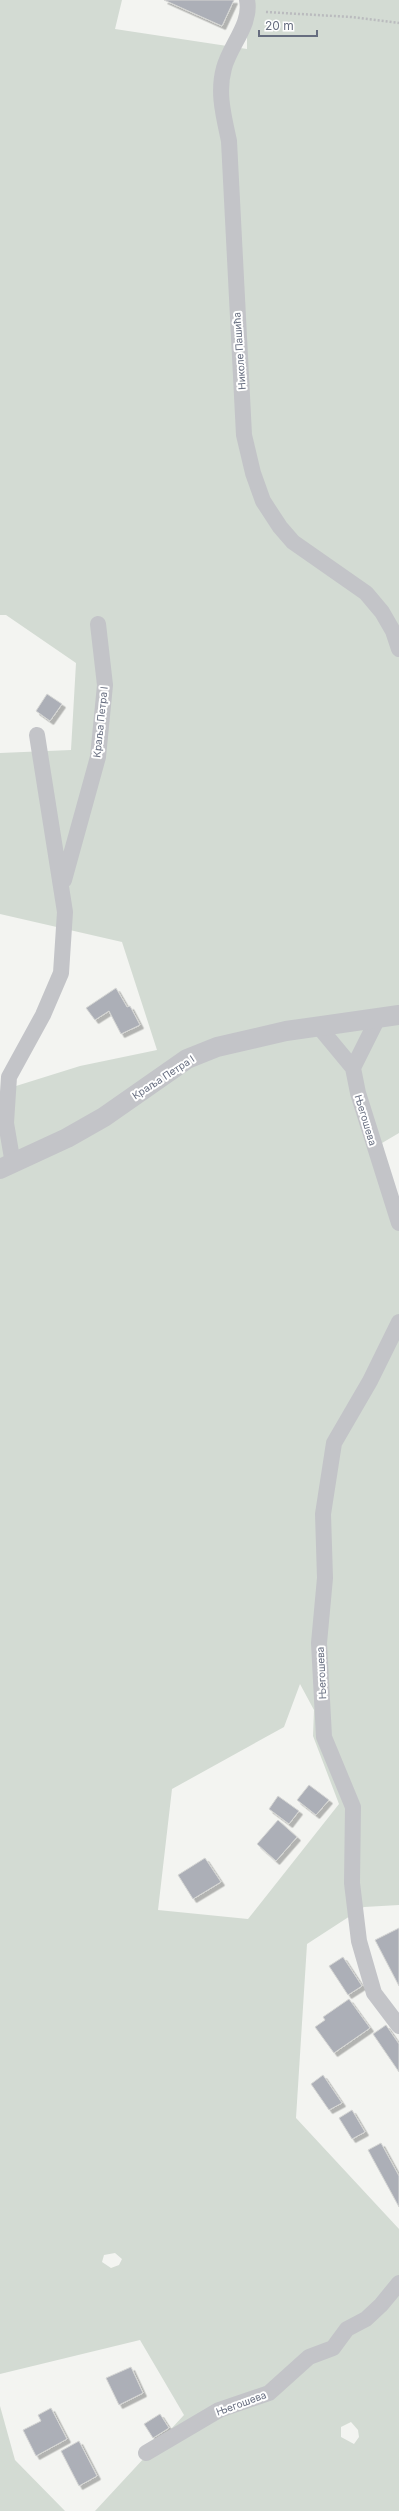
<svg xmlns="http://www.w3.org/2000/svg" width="399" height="2511" font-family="Inter,sans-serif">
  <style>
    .green { fill: #d3dbd3; fill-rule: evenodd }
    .building { fill: #acafb7; stroke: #d5d6d4; filter: url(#shadow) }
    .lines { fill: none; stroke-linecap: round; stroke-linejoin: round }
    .path { stroke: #babbbe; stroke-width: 2.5; stroke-dasharray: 2 2; stroke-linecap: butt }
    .minor { stroke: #c3c4c8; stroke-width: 16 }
    .tertiary { stroke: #c3c4c8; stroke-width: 20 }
    .labels { text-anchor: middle; stroke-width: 4; stroke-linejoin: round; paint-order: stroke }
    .street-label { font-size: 10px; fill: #666d7f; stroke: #fff }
  </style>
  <defs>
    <filter id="shadow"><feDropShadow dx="3.5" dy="3.5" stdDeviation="0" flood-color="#0004"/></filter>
  </defs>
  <rect width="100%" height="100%" fill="#f3f4f1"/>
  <!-- green -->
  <path class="green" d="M 0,0 L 122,0 L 115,29 L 247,49 L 247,0 L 399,0 L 399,1133 L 382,1143 L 399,1214 L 399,1905 L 364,1907 L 307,1944 L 296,2118 L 399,2229 L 399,2511 L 95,2511 L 184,2415 L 140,2340 L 0,2374 L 0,1091 L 80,1066 L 157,1050 L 122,942 L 0,914 L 0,753 L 71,750 L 76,663 L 6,615 L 0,615 ZM 300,1684 L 314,1710 L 313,1736 L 339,1804 L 248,1919 L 158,1910 L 172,1789 L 284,1727 ZM 115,2253 L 122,2259 L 119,2265 L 111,2268 L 102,2262 L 104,2255 ZM 351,2422 L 358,2430 L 359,2437 L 354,2444 L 341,2437 L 341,2427 Z
    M 0,2406 L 15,2460 L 65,2511 L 0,2511 Z"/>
  <!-- building -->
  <path class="building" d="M 164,0 L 234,0 L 222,26 Z
    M 47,694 L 62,704 L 50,721 L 36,711 Z
    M 116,988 L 127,1007 L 130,1006 L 140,1025 L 121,1034 L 109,1011 L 95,1020 L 86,1008 Z
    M 309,1785 L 329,1800 L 316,1815 L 297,1800 Z
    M 278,1796 L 299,1811 L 289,1824 L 269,1809 Z
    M 278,1820 L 297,1837 L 276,1861 L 257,1844 Z
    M 205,1858 L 221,1882 L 193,1899 L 178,1875 Z
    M 399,1928 L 399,1986 L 375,1940 Z
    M 343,1957 L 362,1986 L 348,1995 L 329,1966 Z
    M 349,1999 L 370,2028 L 334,2053 L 315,2027 L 325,2020 L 323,2017 Z
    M 386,2025 L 399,2044 L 399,2072 L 373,2034 Z
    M 323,2075 L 342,2103 L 329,2110 L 311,2084 Z
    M 352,2110 L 365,2132 L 352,2139 L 339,2118 Z
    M 381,2143 L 399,2176 L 399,2207 L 368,2150 Z
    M 131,2367 L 143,2393 L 119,2405 L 106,2378 Z
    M 51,2408 L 67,2439 L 36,2456 L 23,2430 L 41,2421 L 38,2415 Z
    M 160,2414 L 169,2428 L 153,2438 L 144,2424 Z
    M 79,2441 L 97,2476 L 79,2486 L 61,2451 Z"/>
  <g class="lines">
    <!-- path -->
    <path class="path" d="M 266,12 L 351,17 L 399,23"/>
    <!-- minor -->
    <path class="minor" d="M 247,0 C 252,24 230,45 224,68 C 217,93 224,117 229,141 L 244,435 L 253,473 L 263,501 L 280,527 L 293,542 L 366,593 L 382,612 L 393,631 L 399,649
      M 64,880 L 98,757 L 105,685 L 98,624
      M 319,1027 L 353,1068 L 358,1093 L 399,1223
      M 353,1068 L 378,1018
      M 13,1164 L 6,1123 L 9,1077 L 43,1015 L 61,973 L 65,912 L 37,735
      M 399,1322 L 370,1381 L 334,1443 L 323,1514 L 325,1578 L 319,1643 L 324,1737 L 353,1807 L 352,1883 L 359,1941 L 374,1993 L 399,2026
      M 146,2453 L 219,2410 L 269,2393 L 309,2357 L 333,2348 L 347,2329 L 366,2319 L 381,2305 L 399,2283"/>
    <!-- tertiary -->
    <path class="tertiary" d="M 0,1169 L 67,1138 L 104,1117 L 187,1059 L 217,1047 L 286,1031 L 399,1015"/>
  </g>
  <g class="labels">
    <!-- street labels -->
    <g class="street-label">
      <text transform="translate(239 351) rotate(-94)" y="4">Николе Пашића</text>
      <text transform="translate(100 722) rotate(-84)" y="4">Краља Петра I</text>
      <text transform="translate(163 1077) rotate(-33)" y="4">Краља Петра I</text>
      <text transform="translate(366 1120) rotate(73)" y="4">Његошева</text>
      <text transform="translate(321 1673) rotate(-93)" y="4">Његошева</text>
      <text transform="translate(241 2403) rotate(-20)" y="4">Његошева</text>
    </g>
  </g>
  <!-- scale -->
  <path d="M259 30v6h58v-6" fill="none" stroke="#666d7f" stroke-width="2"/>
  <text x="265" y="30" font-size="12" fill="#666d7f" stroke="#ffffff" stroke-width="3" paint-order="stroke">20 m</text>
</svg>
